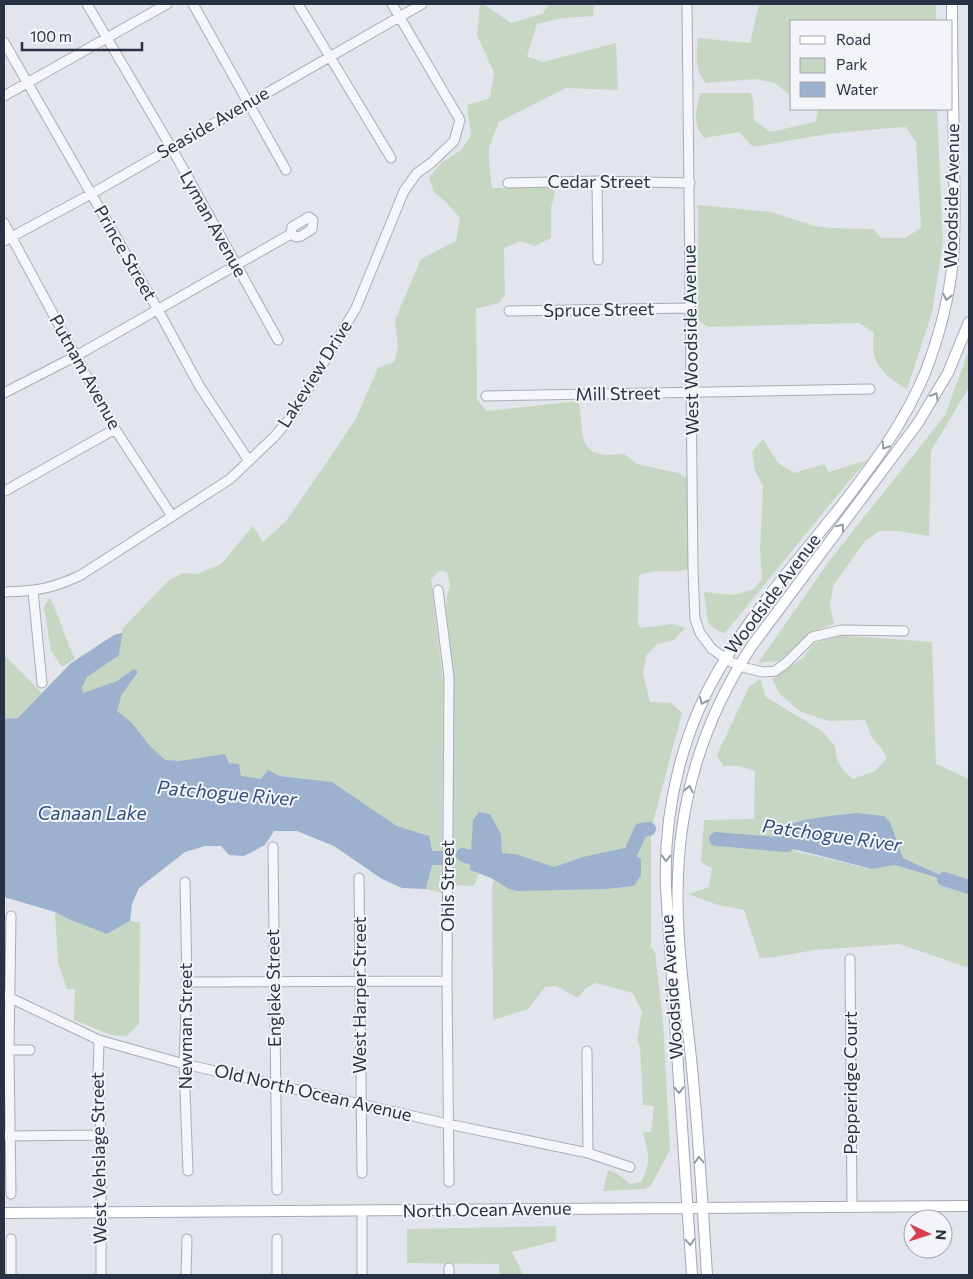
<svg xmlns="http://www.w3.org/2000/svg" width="973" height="1279" font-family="Commissioner,sans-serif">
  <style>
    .green { fill: #c7d6c3; fill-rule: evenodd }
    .water { fill: #9bb1cd }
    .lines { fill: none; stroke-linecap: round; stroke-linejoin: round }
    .river { stroke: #9bb1cd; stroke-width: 14 }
    .minor-casing { stroke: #a7acb6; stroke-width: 11 }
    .major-casing { stroke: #a0a9b8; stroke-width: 12 }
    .minor { stroke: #f5f6f9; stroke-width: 9 }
    .major { stroke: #fff; stroke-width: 10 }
    .oneway { stroke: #9498a2 }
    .labels { text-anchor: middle; stroke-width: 4; stroke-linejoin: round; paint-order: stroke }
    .street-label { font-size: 18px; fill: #293245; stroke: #f2f4f8 }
    .water-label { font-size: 19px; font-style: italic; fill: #304f7b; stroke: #f2f4f8 }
  </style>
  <rect width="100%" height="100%" fill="#e2e5eb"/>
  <!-- green -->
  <path class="green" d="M 480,4 L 483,4 L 511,23 L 542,14 L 550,4 L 594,4 L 593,16 L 562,18 L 537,24 L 527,56 L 543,62 L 616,43 L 618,90 L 566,88 L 499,122 L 489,147 L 489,164 L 492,188 L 551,188 L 555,193 L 551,208 L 551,238 L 535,246 L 520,241 L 504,248 L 505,295 L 499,303 L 476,309 L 477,400 L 487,411 L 578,401 C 585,419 575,449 600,454 C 607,456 616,454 624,454 L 637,464 L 678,473 L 687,478 L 689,568 C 674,576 655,566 639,576 L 638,625 L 640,628 L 673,624 L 685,628 L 674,640 L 657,644 L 646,656 L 643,674 L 650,702 L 671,703 L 682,713 L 651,830 L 651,948 L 655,952 L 663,1021 L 670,1150 L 651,1185 L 645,1189 L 603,1191 L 608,1170 L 618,1174 L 630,1184 L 641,1182 C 652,1161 648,1154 643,1132 L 651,1132 L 654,1106 L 643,1105 L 640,1048 L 637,1041 L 642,1012 L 633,993 L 596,983 L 586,988 L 578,998 L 556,986 L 545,987 L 528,1009 L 493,1020 L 492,885 L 494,880 L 509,889 L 607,889 L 634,886 L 641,875 L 583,857 L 554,867 L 516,854 L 501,853 L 501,834 L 490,814 L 479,812 L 470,870 L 479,874 L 474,886 L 452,885 L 454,674 L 446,609 L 447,595 L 450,586 L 447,572 L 439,571 L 431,579 L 443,681 L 442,893 L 426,889 L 434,858 L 429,836 L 397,826 L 332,782 L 280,776 L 268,771 L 261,779 L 4,754 L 4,655 L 42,693 L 70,664 L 114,635 L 122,633 L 122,629 L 168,581 L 182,573 L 197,574 L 221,564 L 253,526 L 263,542 L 286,521 L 327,462 L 355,420 L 378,368 L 394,362 L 398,347 L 395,320 L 421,259 L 456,241 L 460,218 L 445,201 L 434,192 L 429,178 L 440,164 L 461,150 L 471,135 L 467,105 L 490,98 L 494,73 L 477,35 Z
    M 759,4 L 936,4 L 936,21 L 792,21 L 792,97 L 775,83 L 756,79 L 706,83 C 694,69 696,56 698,38 L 750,43 Z
    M 700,93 L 751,93 L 753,101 L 754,120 L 770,132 L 815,122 L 819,109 L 937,109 L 943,242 L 932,313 L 907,389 C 883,375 869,363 874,333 L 859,323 L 708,327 L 698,320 L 698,205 L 771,212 L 815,226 L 830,228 L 873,229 L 881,238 L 905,238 L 921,228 L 916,142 L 906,127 C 874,129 841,132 809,137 C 790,140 772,145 752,146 L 739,132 L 704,138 C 692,123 696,111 700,93 Z
    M 969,350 L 969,387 L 931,451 L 929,536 L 899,531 L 879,531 L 864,542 L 833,586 L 830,606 L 834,624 L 811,633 L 779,661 L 758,663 L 830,560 L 945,415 Z
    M 763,439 L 778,463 L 794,473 L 824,464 L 829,472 L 868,460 L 845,486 L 725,633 L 718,631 L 708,623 L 704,592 L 734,595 L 754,589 L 762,579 L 760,550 L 763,486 L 755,471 L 752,452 Z
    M 50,598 C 60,618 65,638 75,659 L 62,667 L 51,651 L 44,607 Z
    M 837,635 L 932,642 L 936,764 L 969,779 L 969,968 L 899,944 L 814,950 L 776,957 L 760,958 L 744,910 L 715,904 L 688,894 L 709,887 L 712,868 L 701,862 L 704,820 L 754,819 L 755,771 L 739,766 L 723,766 L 717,755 L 749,687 L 760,679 L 766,697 L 822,731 L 835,746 L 837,760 L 843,770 L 853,779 L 875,771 L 887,758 L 881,748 L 873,739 L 865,720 L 828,721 L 799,711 L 779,693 L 772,679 L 804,657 L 813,644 ZM 890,823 L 903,858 L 957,883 L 895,865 L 871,869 L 794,851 Z
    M 55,912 L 68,919 L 107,934 L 130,921 L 140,922 L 139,1024 L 127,1036 L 111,1035 L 74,1020 L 75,989 L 67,989 L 58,963 Z
    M 556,1226 L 556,1241 L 512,1252 L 523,1275 L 500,1275 L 499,1264 L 407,1263 L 407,1229 Z"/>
  <!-- water -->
  <path class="water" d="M 122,633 L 119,655 L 87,677 L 82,687 L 83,693 L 117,681 L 134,669 L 138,672 L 122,694 L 117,711 L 132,723 L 150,746 L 165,760 L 179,761 L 225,754 L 229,763 L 239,764 L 241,776 L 261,779 L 268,770 L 280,776 L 332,782 L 397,826 L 429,836 L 434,858 L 426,889 L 402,888 L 382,879 L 334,846 L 297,831 L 274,831 L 265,845 L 244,856 L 229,855 L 221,846 L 205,846 L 185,852 L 139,888 L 132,904 L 130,921 L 107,934 L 68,919 L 55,912 L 4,897 L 4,719 L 18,718 L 70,664 L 114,635 Z
    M 479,812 L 490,814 L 501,834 L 502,853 L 516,854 L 554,867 L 583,857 L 624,848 L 641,859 L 641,875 L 634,886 L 607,889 L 518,891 L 509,889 L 491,878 L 470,870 L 473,820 Z
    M 857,813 L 884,816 L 890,822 L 903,858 L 962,885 L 895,865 L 872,869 L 770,843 C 774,837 779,829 786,826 C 808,817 834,816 857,813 Z"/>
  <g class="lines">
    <!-- river -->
    <path class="river" d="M 716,839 L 787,845
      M 463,855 L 487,862
      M 417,858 L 442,858
      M 621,864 L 626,863 L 641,830 L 649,829
      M 944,879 L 969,887"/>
    <defs>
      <path id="minor" d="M 87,4 L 171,147 L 278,340
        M 193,4 L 286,170
        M 298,4 L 391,158
        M 687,4 L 693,570 L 695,619 L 700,633 L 712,649 L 731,662 L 746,668 L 763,672 L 775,671 L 786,663 L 812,637 L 842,630 L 904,631
        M 4,42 L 158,310 L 200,387 L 249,461
        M 4,96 L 167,4
        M 597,181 L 598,260
        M 508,183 L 597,181 L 690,183
        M 4,223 L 115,429 L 172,516
        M 4,241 L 91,194 L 422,4
        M 509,311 L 689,308
        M 4,393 L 76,356 L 291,234 L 296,237 L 301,236 L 312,229 L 313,220 L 309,217 L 292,227 L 291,234
        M 486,396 L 870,389
        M 5,491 L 115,429
        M 438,590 L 449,677 L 447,981 L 449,1182
        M 33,591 L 42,683
        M 4,592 C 36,591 52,589 81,575 L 230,479 L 274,437 L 292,416 L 356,308 L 404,191 L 417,173 L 431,163 L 454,141 L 460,120 L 392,4
        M 273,847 L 277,1190
        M 359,878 L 362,1173
        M 185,882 L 187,982 L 184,1064 L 188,1171
        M 11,916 L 9,1050 L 11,1194
        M 850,959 L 852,1207
        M 187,982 L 447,981
        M 4,995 L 99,1040 L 184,1064 L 448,1124 L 588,1153 L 630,1167
        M 99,1040 L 98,1077 L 101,1135 L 101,1275
        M 4,1050 L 30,1050
        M 587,1051 L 588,1153
        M 4,1136 L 101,1135
        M 11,1239 L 11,1275
        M 186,1275 L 187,1239
        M 277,1275 L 277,1239
        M 362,1275 L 362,1212
        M 449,1275 L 449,1268"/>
      <path id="major" d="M 4,1213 L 969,1206
        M 692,1275 L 666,888 C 663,808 683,726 726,658 C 757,607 797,561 834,515 C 869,470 903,426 925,373 C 939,337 949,299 953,260 C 956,223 954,186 954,149 C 953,101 952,52 952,4
        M 707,1275 C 703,1210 699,1144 693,1079 C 687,1011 675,943 678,875 C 681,793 706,716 751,647 L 918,423 L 948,373 L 969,322"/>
    </defs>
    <!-- minor casing -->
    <use href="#minor" class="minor-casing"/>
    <!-- major casing -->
    <use href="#major" class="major-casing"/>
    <!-- minor -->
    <use href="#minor" class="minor"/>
    <!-- major -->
    <use href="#major" class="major"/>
  </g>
  <!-- one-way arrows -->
  <defs><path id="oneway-chevron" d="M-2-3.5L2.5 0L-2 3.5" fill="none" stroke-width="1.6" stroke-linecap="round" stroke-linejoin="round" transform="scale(1.25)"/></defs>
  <g class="oneway">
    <use href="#oneway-chevron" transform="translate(947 297) rotate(102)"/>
    <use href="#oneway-chevron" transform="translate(935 396) rotate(-60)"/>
    <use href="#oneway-chevron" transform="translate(885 446) rotate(123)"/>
    <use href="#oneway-chevron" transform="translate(841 527) rotate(-53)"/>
    <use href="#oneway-chevron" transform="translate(703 701) rotate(114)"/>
    <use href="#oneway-chevron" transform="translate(689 789) rotate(-78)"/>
    <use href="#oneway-chevron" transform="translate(666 858) rotate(92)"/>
    <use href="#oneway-chevron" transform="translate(679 1090) rotate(88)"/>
    <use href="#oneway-chevron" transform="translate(699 1160) rotate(-94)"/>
    <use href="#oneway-chevron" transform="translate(690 1242) rotate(86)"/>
  </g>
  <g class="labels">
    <!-- street labels -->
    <g class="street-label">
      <text transform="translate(213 123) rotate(-30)" y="6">Seaside Avenue</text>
      <text x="599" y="188">Cedar Street</text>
      <text transform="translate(952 196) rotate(-89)" y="6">Woodside Avenue</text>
      <text transform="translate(213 224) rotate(61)" y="6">Lyman Avenue</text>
      <text transform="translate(125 253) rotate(60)" y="6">Prince Street</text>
      <text transform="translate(599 310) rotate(-1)" y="6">Spruce Street</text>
      <text transform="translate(691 340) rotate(-91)" y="6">West Woodside Avenue</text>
      <text transform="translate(85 372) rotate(61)" y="6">Putnam Avenue</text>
      <text transform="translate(315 374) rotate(-58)" y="6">Lakeview Drive</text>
      <text transform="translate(618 394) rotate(-1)" y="6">Mill Street</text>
      <text transform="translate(773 594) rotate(-53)" y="6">Woodside Avenue</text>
      <text transform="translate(448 886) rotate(-90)" y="6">Ohls Street</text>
      <text transform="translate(672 987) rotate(-94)" y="6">Woodside Avenue</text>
      <text transform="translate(274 988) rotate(-91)" y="6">Engleke Street</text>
      <text transform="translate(360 995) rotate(-90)" y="6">West Harper Street</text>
      <text transform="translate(186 1026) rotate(-90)" y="6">Newman Street</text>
      <text transform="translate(851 1083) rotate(-90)" y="6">Pepperidge Court</text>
      <text transform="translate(313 1093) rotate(13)" y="6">Old North Ocean Avenue</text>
      <text transform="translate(99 1158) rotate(-91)" y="6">West Vehslage Street</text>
      <text transform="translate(487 1210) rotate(-1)" y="6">North Ocean Avenue</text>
    </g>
    <!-- water labels -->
    <g class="water-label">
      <text transform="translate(227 793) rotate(5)" y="7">Patchogue River</text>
      <text x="92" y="820">Canaan Lake</text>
      <text transform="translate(832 835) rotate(8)" y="7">Patchogue River</text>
    </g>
  </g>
  <!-- border -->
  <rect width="973" height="1279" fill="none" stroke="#293245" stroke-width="10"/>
  <!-- legend -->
  <rect x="790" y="20" width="162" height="90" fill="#f2f4f8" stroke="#a2a6b0"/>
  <rect x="800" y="36" width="25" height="8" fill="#ffffff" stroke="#a2a6b0"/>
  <text x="836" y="45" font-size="15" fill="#293245">Road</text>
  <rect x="800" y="58" width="25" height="15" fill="#c7d6c3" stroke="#a2a6b0"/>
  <text x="836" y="70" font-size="15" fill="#293245">Park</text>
  <rect x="800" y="82" width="25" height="15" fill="#9bb1cd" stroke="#a2a6b0"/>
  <text x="836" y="95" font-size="15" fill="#293245">Water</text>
  <!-- north arrow -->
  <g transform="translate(928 1234) rotate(94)"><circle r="24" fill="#f2f4f8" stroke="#a2a6b0"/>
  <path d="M0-4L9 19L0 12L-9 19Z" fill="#d74051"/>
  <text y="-8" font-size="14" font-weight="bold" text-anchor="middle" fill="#293245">N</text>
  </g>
  <!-- scale -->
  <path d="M22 42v8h120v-8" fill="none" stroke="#293245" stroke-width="2.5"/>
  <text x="30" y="42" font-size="15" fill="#293245" stroke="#f2f4f8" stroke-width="4" paint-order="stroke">100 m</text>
</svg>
